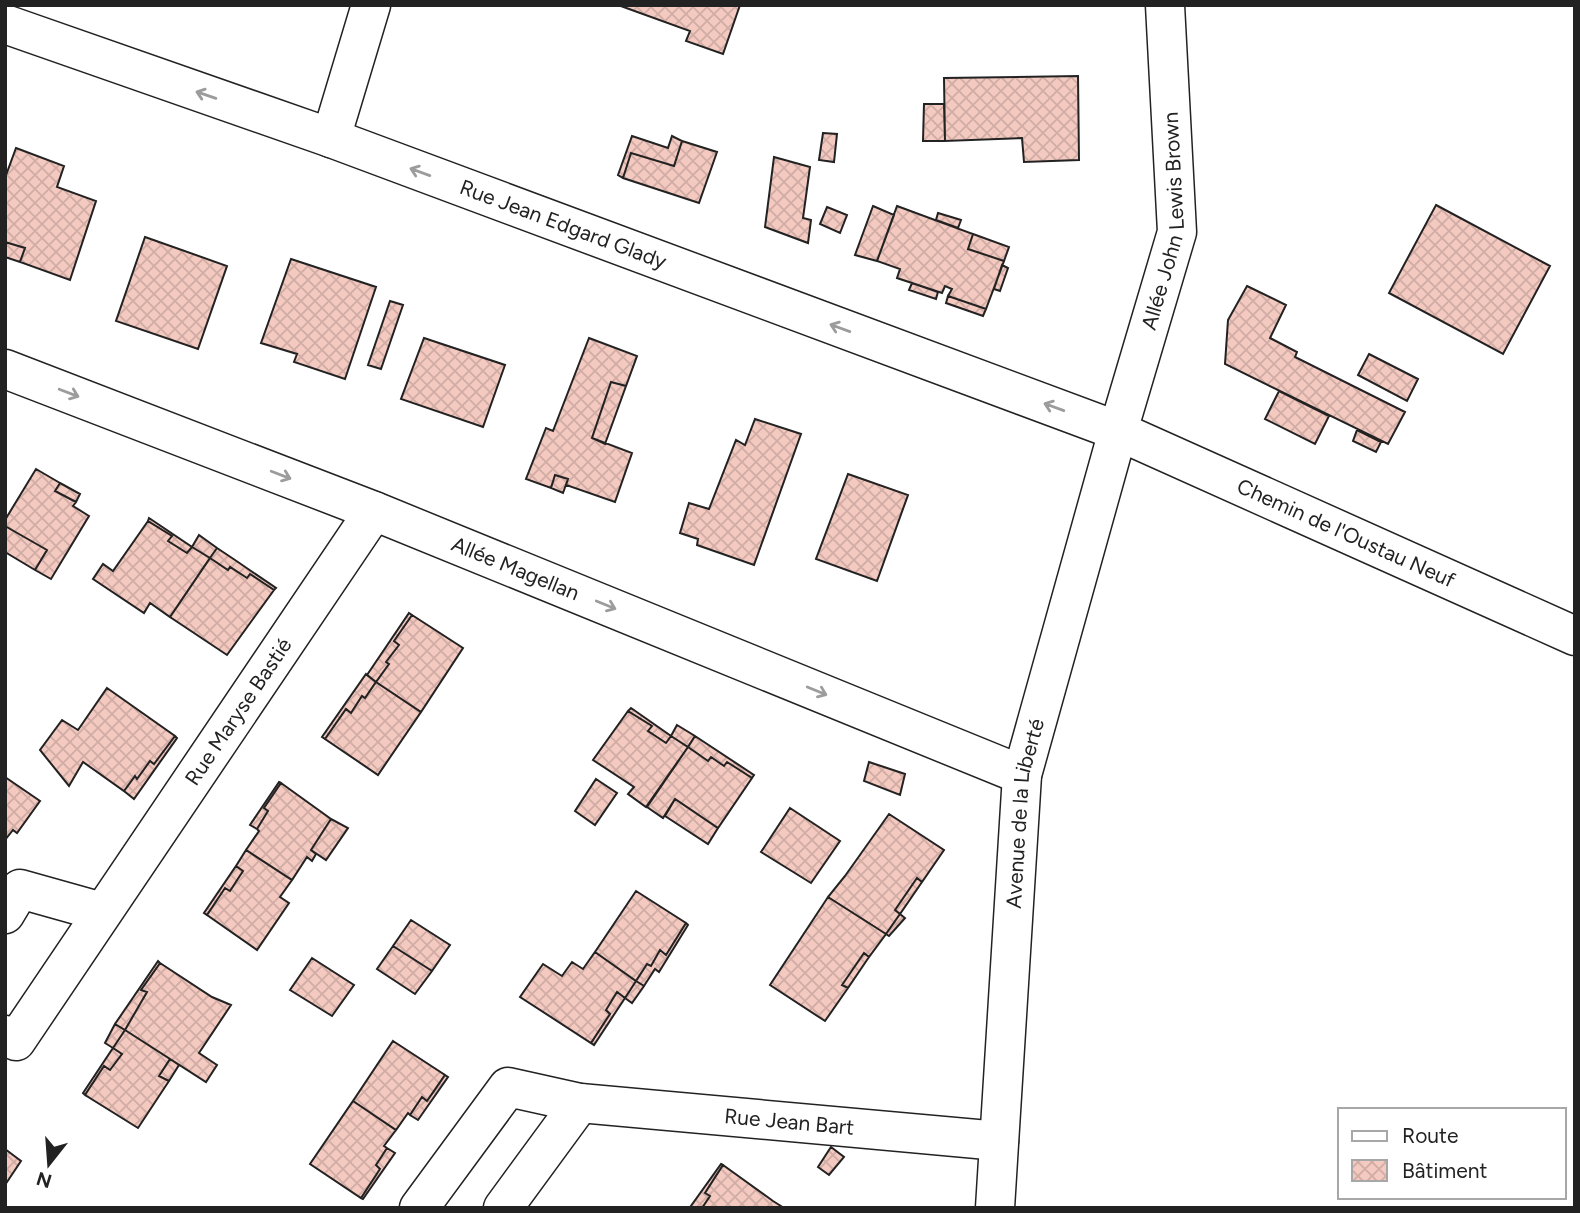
<svg xmlns="http://www.w3.org/2000/svg" width="1580" height="1213" font-family="Figtree,sans-serif">
  <style>
    .building { fill: url(#building-cross-hatch); stroke: #222; stroke-width: 2 }
    .lines { fill: none; stroke-linecap: round; stroke-linejoin: round }
    .minor-casing { stroke: #222; stroke-width: 41 }
    .tertiary-casing { stroke: #222; stroke-width: 41 }
    .minor { stroke: #fff; stroke-width: 38 }
    .tertiary { stroke: #fff; stroke-width: 38 }
    .oneway { stroke: #9c9c9c }
    .labels { text-anchor: middle; stroke-width: 5; stroke-linejoin: round; paint-order: stroke }
    .street-label { font-size: 21px; fill: #222; stroke: #fff }
  </style>
  <defs>
    <pattern id="building-cross-hatch" width="8" height="8" patternUnits="userSpaceOnUse" patternTransform="scale(1.75)"><rect width="8" height="8" fill="#f3c9c0"/><path d="M0 0l8 8M0 8l8-8" fill="none" stroke="#d0aca5"/></pattern>
  </defs>
  <rect width="100%" height="100%" fill="#fff"/>
  <!-- building -->
  <path class="building" d="M 618,5 L 740,5 L 723,54 L 686,41 L 690,31 Z
    M 1078,76 L 1079,160 L 1024,162 L 1022,138 L 945,141 L 944,78 Z
    M 924,104 L 944,104 L 945,141 L 923,141 Z
    M 823,133 L 837,134 L 834,162 L 819,160 Z
    M 632,136 L 668,148 L 672,136 L 682,141 L 674,166 L 631,153 L 623,178 L 618,175 Z
    M 682,141 L 717,152 L 699,203 L 623,178 L 631,153 L 674,166 Z
    M 16,148 L 64,166 L 57,187 L 96,201 L 70,280 L 20,262 L 25,248 L 5,242 L 5,178 Z
    M 774,157 L 810,167 L 803,218 L 811,220 L 808,243 L 765,227 Z
    M 1436,205 L 1550,266 L 1503,354 L 1389,293 Z
    M 873,206 L 894,215 L 877,261 L 855,255 Z
    M 897,206 L 973,234 L 968,249 L 1004,261 L 986,309 L 948,296 L 952,289 L 945,286 L 942,293 L 897,278 L 900,269 L 877,261 Z
    M 827,207 L 847,215 L 840,233 L 820,224 Z
    M 938,213 L 961,220 L 958,228 L 936,220 Z
    M 973,234 L 1009,247 L 1004,261 L 968,249 Z
    M 145,237 L 227,266 L 198,349 L 116,321 Z
    M 5,242 L 25,248 L 20,262 L 5,257 Z
    M 291,259 L 376,287 L 345,379 L 294,362 L 297,354 L 261,343 Z
    M 1002,265 L 1008,268 L 1000,291 L 994,289 Z
    M 912,283 L 938,292 L 936,299 L 909,290 Z
    M 1247,286 L 1286,305 L 1270,338 L 1297,352 L 1295,357 L 1405,412 L 1388,444 L 1225,364 L 1228,320 Z
    M 948,296 L 986,309 L 983,316 L 946,303 Z
    M 390,301 L 403,305 L 381,369 L 368,365 Z
    M 424,338 L 505,365 L 483,427 L 401,399 Z
    M 589,338 L 637,356 L 626,386 L 611,382 L 592,438 L 632,453 L 615,502 L 566,485 L 568,479 L 555,475 L 551,488 L 526,479 L 546,428 L 553,431 Z
    M 1369,354 L 1418,379 L 1407,401 L 1358,375 Z
    M 611,382 L 626,386 L 605,444 L 592,438 Z
    M 1279,391 L 1329,416 L 1315,444 L 1265,419 Z
    M 755,419 L 801,434 L 754,565 L 697,545 L 698,539 L 680,533 L 689,503 L 709,509 L 736,440 L 745,445 Z
    M 1357,430 L 1381,442 L 1376,452 L 1353,441 Z
    M 36,469 L 60,483 L 55,491 L 76,502 L 73,506 L 89,516 L 51,579 L 35,570 L 47,550 L 5,526 L 5,520 Z
    M 848,474 L 908,495 L 877,581 L 816,559 Z
    M 555,475 L 568,479 L 563,493 L 551,488 Z
    M 60,483 L 80,494 L 76,502 L 55,491 Z
    M 149,518 L 192,547 L 187,553 L 168,541 L 172,536 L 148,521 Z
    M 148,521 L 172,536 L 168,541 L 187,553 L 192,547 L 210,558 L 170,617 L 150,603 L 144,613 L 93,579 L 103,564 L 113,571 Z
    M 5,526 L 47,550 L 35,570 L 5,552 Z
    M 199,535 L 217,548 L 210,558 L 192,547 Z
    M 217,548 L 235,560 L 276,588 L 274,590 L 250,574 L 247,578 L 230,567 L 228,570 L 210,558 Z
    M 210,558 L 228,570 L 230,567 L 247,578 L 250,574 L 274,590 L 227,655 L 170,617 Z
    M 409,613 L 412,615 L 394,641 L 399,645 L 386,662 L 389,664 L 376,682 L 367,675 Z
    M 412,615 L 463,648 L 421,712 L 376,682 L 389,664 L 386,662 L 399,645 L 394,641 Z
    M 366,674 L 376,682 L 365,698 L 362,696 L 351,713 L 346,709 L 325,739 L 322,737 Z
    M 376,682 L 421,712 L 378,775 L 325,739 L 346,709 L 351,713 L 362,696 L 365,698 Z
    M 107,688 L 175,736 L 154,764 L 150,761 L 137,779 L 135,776 L 124,791 L 83,762 L 69,786 L 40,750 L 62,720 L 78,730 Z
    M 631,708 L 671,736 L 666,743 L 648,731 L 652,726 L 628,711 Z
    M 628,711 L 652,726 L 648,731 L 666,743 L 671,736 L 688,747 L 646,807 L 628,794 L 634,787 L 593,760 Z
    M 677,725 L 695,736 L 688,747 L 671,736 Z
    M 175,736 L 177,738 L 134,799 L 124,791 L 135,776 L 137,779 L 150,761 L 154,764 Z
    M 695,736 L 754,775 L 752,778 L 727,762 L 724,766 L 711,757 L 708,761 L 688,747 Z
    M 688,747 L 708,761 L 711,757 L 724,766 L 727,762 L 752,778 L 718,828 L 675,799 L 663,818 L 647,807 Z
    M 869,762 L 905,774 L 900,795 L 864,781 Z
    M 5,777 L 40,801 L 17,833 L 13,830 L 5,840 Z
    M 596,779 L 617,793 L 595,825 L 575,811 Z
    M 279,782 L 281,783 L 264,808 L 268,811 L 257,829 L 250,825 Z
    M 281,783 L 331,819 L 311,850 L 316,854 L 312,861 L 307,857 L 292,880 L 246,850 L 259,831 L 257,829 L 268,811 L 264,808 Z
    M 675,799 L 718,828 L 708,844 L 665,816 Z
    M 790,808 L 840,841 L 811,883 L 761,852 Z
    M 889,814 L 944,850 L 922,882 L 917,878 L 895,910 L 900,914 L 886,934 L 828,897 L 845,876 Z
    M 331,819 L 348,828 L 326,860 L 311,850 Z
    M 246,850 L 292,880 L 280,897 L 289,903 L 257,950 L 207,915 L 225,888 L 230,891 L 243,871 L 236,866 Z
    M 236,866 L 243,871 L 230,891 L 225,888 L 207,915 L 204,913 Z
    M 917,878 L 922,882 L 900,914 L 895,910 Z
    M 636,891 L 686,923 L 666,955 L 660,950 L 651,966 L 647,964 L 636,981 L 595,952 Z
    M 828,897 L 886,934 L 869,957 L 864,953 L 842,985 L 848,988 L 825,1021 L 770,985 Z
    M 900,914 L 905,918 L 889,936 L 886,934 Z
    M 411,920 L 450,945 L 432,971 L 393,946 Z
    M 686,923 L 688,925 L 659,972 L 655,969 L 644,986 L 636,981 L 647,964 L 651,966 L 660,950 L 666,955 Z
    M 393,946 L 432,971 L 415,994 L 377,969 Z
    M 595,952 L 636,981 L 625,998 L 617,992 L 606,1010 L 610,1014 L 591,1043 L 520,997 L 543,964 L 562,976 L 572,962 L 583,969 Z
    M 864,953 L 869,957 L 848,988 L 842,985 Z
    M 312,958 L 354,985 L 332,1016 L 290,990 Z
    M 158,961 L 160,963 L 141,990 L 147,992 L 125,1030 L 115,1024 Z
    M 160,963 L 212,997 L 231,1005 L 199,1053 L 217,1065 L 206,1082 L 125,1030 L 147,992 L 141,990 Z
    M 636,981 L 644,986 L 632,1003 L 625,998 Z
    M 617,992 L 625,998 L 594,1045 L 591,1043 L 610,1014 L 606,1010 Z
    M 115,1024 L 125,1030 L 113,1048 L 105,1043 Z
    M 125,1030 L 170,1059 L 159,1076 L 169,1081 L 138,1128 L 85,1095 L 104,1066 L 110,1070 L 122,1054 L 113,1048 Z
    M 393,1041 L 445,1075 L 427,1101 L 422,1097 L 410,1115 L 408,1113 L 396,1130 L 353,1101 Z
    M 113,1048 L 122,1054 L 110,1070 L 104,1066 L 85,1095 L 83,1093 Z
    M 170,1059 L 179,1065 L 169,1081 L 159,1076 Z
    M 445,1075 L 448,1077 L 418,1120 L 410,1115 L 422,1097 L 427,1101 Z
    M 353,1101 L 396,1130 L 384,1146 L 387,1148 L 376,1165 L 380,1169 L 361,1198 L 310,1164 Z
    M 831,1147 L 844,1157 L 829,1175 L 818,1167 Z
    M 387,1148 L 395,1153 L 363,1199 L 361,1198 L 380,1169 L 376,1165 Z
    M 5,1149 L 21,1161 L 5,1185 Z
    M 721,1164 L 723,1165 L 705,1193 L 710,1196 L 702,1208 L 693,1208 L 691,1206 Z
    M 723,1165 L 773,1201 L 784,1208 L 702,1208 L 710,1196 L 705,1193 Z"/>
  <g class="lines">
    <defs>
      <g id="minor">
        <path d="M 331,138 L 371,5"/>
        <path id="s1" d="M 5,369 L 374,511 L 1022,775"/>
        <path d="M 5,914 L 20,889 L 102,912"/>
        <path id="s2" d="M 5,1035 L 16,1041 L 374,511"/>
        <path id="s3" d="M 419,1208 L 508,1087 L 580,1103 L 999,1141"/>
        <path d="M 503,1208 L 580,1103"/>
        <path id="s4" d="M 995,1208 L 1022,775 L 1118,431 L 1177,232 L 1165,5"/>
      </g>
      <g id="tertiary">
        <path id="s5" d="M 5,24 L 331,138 L 1118,431 L 1575,636"/>
      </g>
    </defs>
    <!-- minor casing -->
    <use href="#minor" class="minor-casing"/>
    <!-- tertiary casing -->
    <use href="#tertiary" class="tertiary-casing"/>
    <!-- minor -->
    <use href="#minor" class="minor"/>
    <!-- tertiary -->
    <use href="#tertiary" class="tertiary"/>
  </g>
  <!-- one-way arrows -->
  <defs><path id="oneway-shaft" d="M-6 0H5M1.5-3L5.5 0L1.5 3" fill="none" stroke-width="1.6" stroke-linecap="round" stroke-linejoin="round" transform="scale(1.75)"/></defs>
  <g class="oneway">
    <use href="#oneway-shaft" transform="translate(206 95) rotate(-161)"/>
    <use href="#oneway-shaft" transform="translate(420 172) rotate(-160)"/>
    <use href="#oneway-shaft" transform="translate(840 328) rotate(-160)"/>
    <use href="#oneway-shaft" transform="translate(69 393) rotate(21)"/>
    <use href="#oneway-shaft" transform="translate(1054 407) rotate(-160)"/>
    <use href="#oneway-shaft" transform="translate(281 475) rotate(21)"/>
    <use href="#oneway-shaft" transform="translate(606 605) rotate(22)"/>
    <use href="#oneway-shaft" transform="translate(817 691) rotate(22)"/>
  </g>
  <g class="labels">
    <!-- street labels -->
    <g class="street-label">
      <text dy="7" stroke="none"><textPath href="#s4" startOffset="1008">Allée John Lewis Brown</textPath></text>
      <text dy="7" stroke="none"><textPath href="#s5" startOffset="593">Rue Jean Edgard Glady</textPath></text>
      <text dy="7" stroke="none"><textPath href="#s5" startOffset="1435">Chemin de l'Oustau Neuf</textPath></text>
      <text dy="7" stroke="none"><textPath href="#s1" startOffset="548">Allée Magellan</textPath></text>
      <text dy="7" stroke="none"><textPath href="#s2" startOffset="410">Rue Maryse Bastié</textPath></text>
      <text dy="7" stroke="none"><textPath href="#s4" startOffset="396">Avenue de la Liberté</textPath></text>
      <text dy="7" stroke="none"><textPath href="#s3" startOffset="434">Rue Jean Bart</textPath></text>
    </g>
  </g>
  <!-- border -->
  <rect width="1580" height="1213" fill="none" stroke="#222222" stroke-width="14"/>
  <!-- legend -->
  <rect x="1338" y="1108" width="228" height="91" fill="#ffffff" stroke="#a7a7a7" stroke-width="2"/>
  <rect x="1352" y="1131" width="35" height="10" fill="#ffffff" stroke="#a7a7a7" stroke-width="2"/>
  <text x="1402" y="1143" font-size="21" fill="#222222">Route</text>
  <rect x="1352" y="1160" width="35" height="21" fill="url(#building-cross-hatch)" stroke="#a7a7a7" stroke-width="2"/>
  <text x="1402" y="1178" font-size="21" fill="#222222">Bâtiment</text>
  <!-- north arrow -->
  <g transform="translate(49 1164) rotate(197)" stroke="#ffffff" stroke-width="5" paint-order="stroke">
  <path d="M0-5L12 26L0 18L-12 26Z" fill="#222222"/>
  <text y="-10" font-size="19" font-weight="bold" text-anchor="middle" fill="#222222">N</text>
  </g>
</svg>
